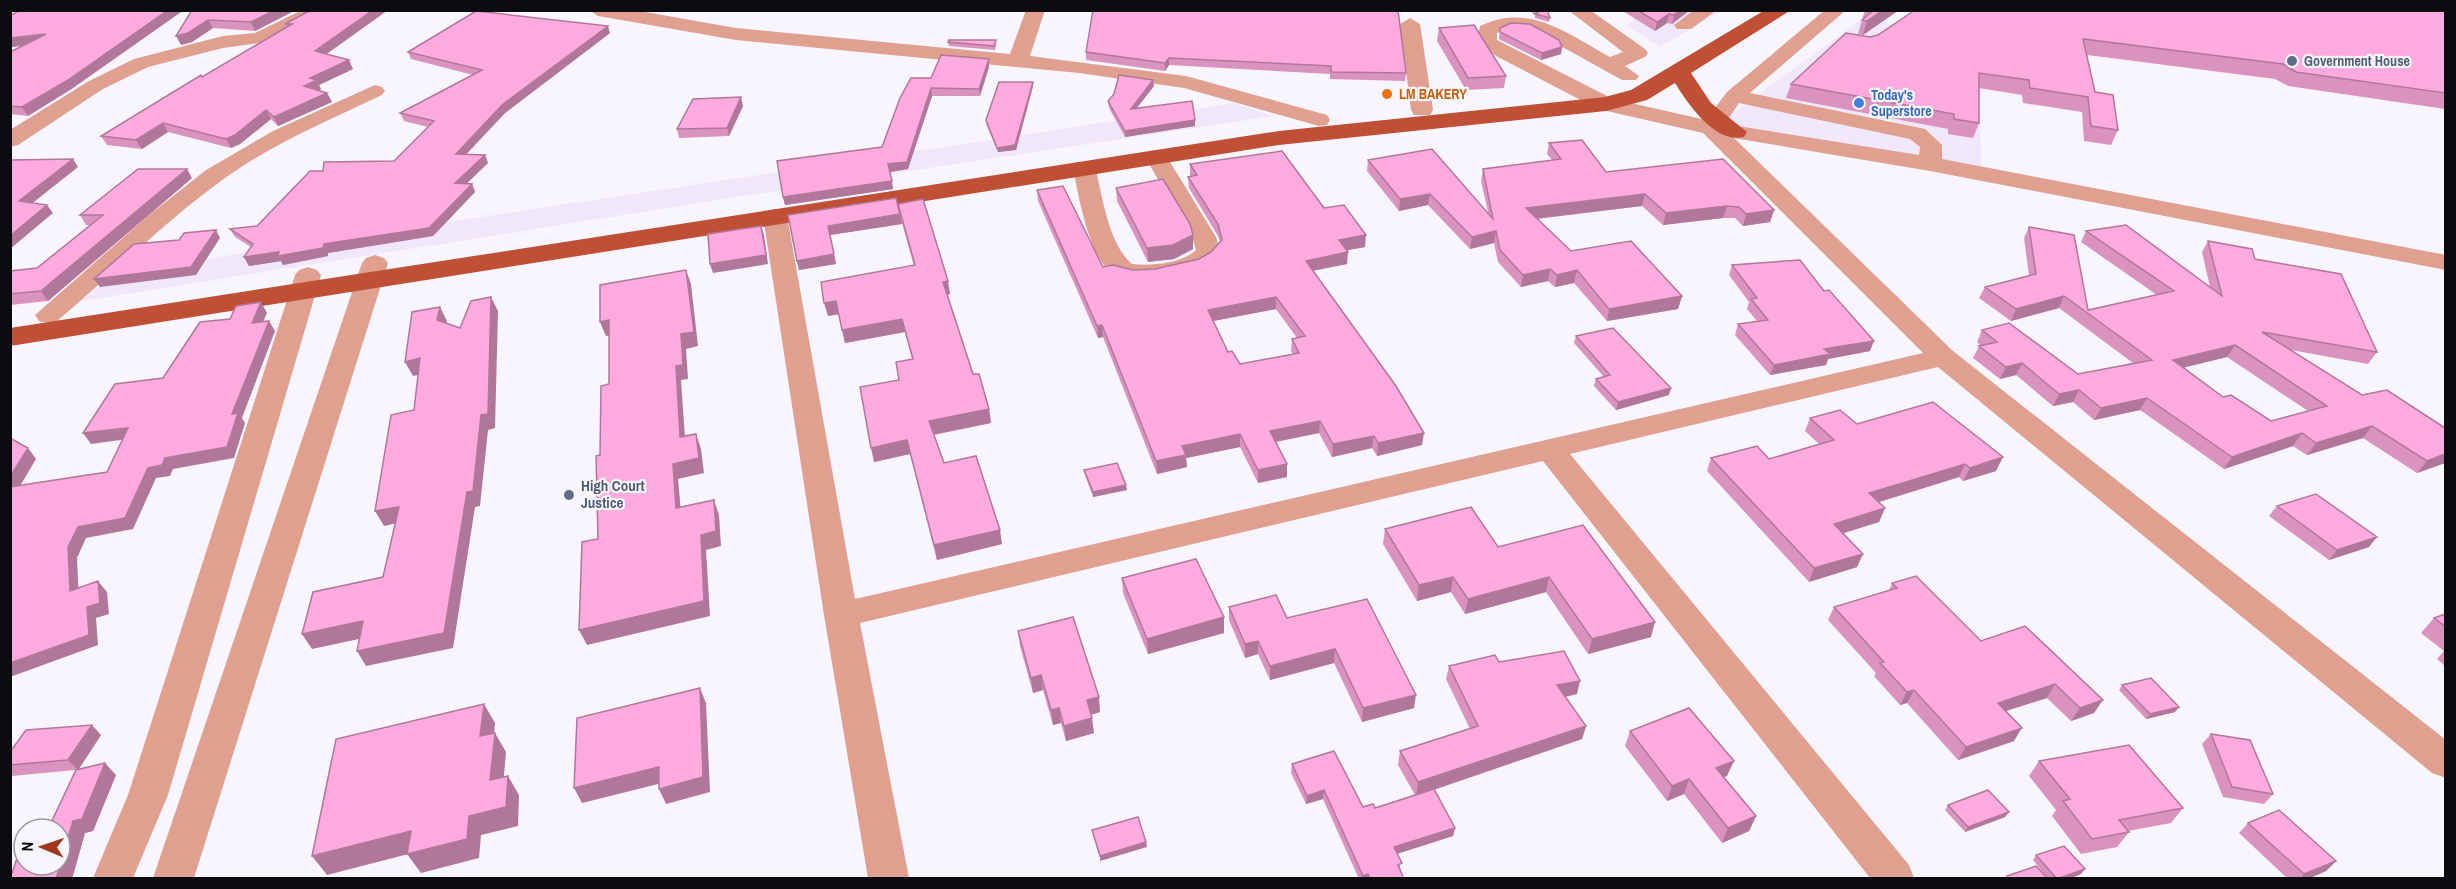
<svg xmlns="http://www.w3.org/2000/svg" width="2456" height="889" font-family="'Archivo Narrow',sans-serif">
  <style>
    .built { fill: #f0e7fb }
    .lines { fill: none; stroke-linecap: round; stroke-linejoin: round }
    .minor { fill: #dfa090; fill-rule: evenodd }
    .major { fill: #bf5036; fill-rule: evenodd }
    .wall { fill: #da92bf; fill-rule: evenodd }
    .shaded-wall { fill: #b1779b }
    .building { fill: #fdaade; stroke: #b1779b; stroke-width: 1.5; fill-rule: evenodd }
    .service-dot { fill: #5c6f8a; stroke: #f9f5fe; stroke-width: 2 }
    .food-dot { fill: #e8710a; stroke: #f9f5fe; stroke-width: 2 }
    .shop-dot { fill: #3f7fe0; stroke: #f9f5fe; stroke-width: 2 }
    .labels { text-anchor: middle; stroke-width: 4.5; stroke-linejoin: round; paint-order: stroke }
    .far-service-label { font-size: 14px; font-weight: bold; fill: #4e5e75; stroke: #f9f5fe; text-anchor: start }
    .far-food-label { font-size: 14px; font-weight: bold; fill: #c56008; stroke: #f9f5fe; text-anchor: start }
    .far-shop-label { font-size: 14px; font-weight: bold; fill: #366cbe; stroke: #f9f5fe; text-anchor: start }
    .service-label { font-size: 15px; font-weight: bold; fill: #4e5e75; stroke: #f9f5fe; text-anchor: start }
  </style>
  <rect width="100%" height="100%" fill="#f9f5fe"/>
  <!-- built -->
  <path class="built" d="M 1649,11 L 1721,11 L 1660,47 L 1626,25 Z
    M 1862,19 L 1976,39 L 1982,174 L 1739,126 L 1729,116 Z
    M 1234,103 L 1273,116 L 743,196 L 81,301 L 119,272 Z"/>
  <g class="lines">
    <!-- minor -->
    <path class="minor" d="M 302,10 L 327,10 L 266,42 L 223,48 L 148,67 L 103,89 L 18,145 L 10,147 L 10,130 L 89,81 L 134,59 L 223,36 L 255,33 Z
      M 589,10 L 634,10 L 736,28 L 1010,54 L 1026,10 L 1045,10 L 1030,56 L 1186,76 L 1327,115 L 1330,120 L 1327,125 L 1319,126 L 1184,88 L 1079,73 L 736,40 L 598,16 Z
      M 1568,10 L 1590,10 L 1645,49 L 1648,53 L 1645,57 L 1625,66 L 1639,76 L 1636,80 L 1622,80 L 1530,29 L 1510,28 L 1497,33 L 1497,40 L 1613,99 L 1706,120 L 1727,92 L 1825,10 L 1846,10 L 1750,93 L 1925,129 L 1942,145 L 1942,159 L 2446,255 L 2446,270 L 1930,171 L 1734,138 L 1953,351 L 2446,740 L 2446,778 L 2432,773 L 1938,367 L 1570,454 L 1909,865 L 1914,878 L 1870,878 L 1543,461 L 860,623 L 909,878 L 868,878 L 824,615 L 763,216 L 766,211 L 775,209 L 784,211 L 787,216 L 855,599 L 1923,353 L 1703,133 L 1598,109 L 1496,56 L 1477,42 L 1480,26 C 1529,2 1568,34 1610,57 L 1623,52 ZM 1739,103 L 1910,139 L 1920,147 L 1919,155 L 1725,124 Z
      M 1694,10 L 1717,10 L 1691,29 L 1677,29 L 1674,25 Z
      M 1410,18 L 1420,24 L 1433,110 L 1430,115 L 1414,115 L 1411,110 L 1400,24 Z
      M 375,85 L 382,87 L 385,91 L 382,95 C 327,121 270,145 221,181 C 163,223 112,275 57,321 L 48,323 L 39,321 L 35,315 L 149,215 L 206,170 L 273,131 Z
      M 1156,150 L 1164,152 L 1167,157 L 1216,237 L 1220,250 C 1208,270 1191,272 1169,276 C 1152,280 1129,283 1114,274 C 1089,260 1078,194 1073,167 L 1076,162 L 1092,162 L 1095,167 C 1103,197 1108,243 1132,264 C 1151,266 1181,264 1196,250 L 1192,237 L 1145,157 L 1148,152 Z
      M 375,255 L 384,258 L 388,263 L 194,878 L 153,878 L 362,263 L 366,258 Z
      M 308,267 L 317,270 L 321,275 L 168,795 L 133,878 L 93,878 L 128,795 L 295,275 L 299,270 Z"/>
    <!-- major -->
    <path class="major" d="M 1765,10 L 1791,10 L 1691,73 L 1711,103 L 1747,132 L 1744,137 C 1715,144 1688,104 1675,83 L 1647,100 L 1606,111 L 1279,145 L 10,346 L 10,328 L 1279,131 L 1605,97 L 1631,90 Z"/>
  </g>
  <!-- wall -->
  <path class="wall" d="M 192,10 L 296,10 L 255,31 L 213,28 L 192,42 L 181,45 Z
    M 311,10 L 388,10 L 327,54 L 353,69 L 319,85 L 321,89 L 318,91 L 327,93 L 332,102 L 278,126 L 271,119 L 240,144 L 231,148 L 168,132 L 142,149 L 107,145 L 101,136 L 287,28 L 285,24 Z
    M 876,10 L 913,10 L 912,12 L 876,12 Z
    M 1093,10 L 1406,73 L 1405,81 L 1330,79 L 1330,74 L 1169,65 L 1165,71 L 1086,60 L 1086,52 Z
    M 1529,10 L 1547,10 L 1550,18 L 1549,22 L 1535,18 L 1535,15 Z
    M 1621,10 L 1690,10 L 1672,24 L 1667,23 L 1655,31 Z
    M 1865,10 L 1899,10 L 1863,35 L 1858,34 Z
    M 2445,10 L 2445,109 L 2288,86 L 2275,79 L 2087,55 L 2095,92 L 2118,130 L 2111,145 L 2084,141 L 2082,112 L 2023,103 L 2022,95 L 1979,88 L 1979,123 L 1973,138 L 1948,134 L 1948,129 L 1786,98 L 1791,84 L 1870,37 L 1878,35 Z
    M 10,16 L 73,88 L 28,116 L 10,114 L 10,52 L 23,46 L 10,47 Z
    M 1439,28 L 1506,76 L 1504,88 L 1466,90 L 1437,41 Z
    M 1500,28 L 1562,47 L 1561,54 L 1541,60 L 1499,39 Z
    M 610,33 L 505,113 L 466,154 L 485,155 L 488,163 L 467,183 L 472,184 L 475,192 L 433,236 L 328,253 L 328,256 L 283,265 L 281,261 L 249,266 L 244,257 L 251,247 L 235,237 L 230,229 L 257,226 L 323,171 L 394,161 L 428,127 L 404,121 L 400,113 L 473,75 L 411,59 L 408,52 Z
    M 996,40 L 996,45 L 995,50 L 949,46 L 948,42 Z
    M 989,67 L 980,96 L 932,96 L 908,169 L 890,172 L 893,189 L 785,205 L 783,197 L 882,147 L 931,78 Z
    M 1033,86 L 1016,150 L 998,152 L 986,124 L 986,120 Z
    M 1154,86 L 1137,108 L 1195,120 L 1195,126 L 1125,137 L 1109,108 L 1108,101 Z
    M 743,106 L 729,136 L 679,138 L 677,129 Z
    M 1549,143 L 1606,172 L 1774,210 L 1770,222 L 1743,226 L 1735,218 L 1723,218 L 1663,225 L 1642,206 L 1537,219 L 1571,251 L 1682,296 L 1678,309 L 1607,321 L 1574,283 L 1555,287 L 1548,281 L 1521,287 L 1498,262 L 1494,243 L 1470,249 L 1428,205 L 1399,211 L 1367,171 L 1368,160 L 1488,212 L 1481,181 L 1483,169 L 1552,160 L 1547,154 Z
    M 1190,164 L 1324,208 L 1365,247 L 1346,250 L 1347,264 L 1313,271 L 1422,445 L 1377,456 L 1372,448 L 1332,457 L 1319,433 L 1276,442 L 1287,464 L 1287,477 L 1258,483 L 1240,447 L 1186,458 L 1187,467 L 1157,474 L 1103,337 L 1098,338 L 1038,201 L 1037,190 L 1103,267 L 1133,270 L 1155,269 L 1199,259 L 1211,252 L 1220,242 L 1218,236 L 1189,188 L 1188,177 L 1190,176 ZM 1276,309 L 1297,338 L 1292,339 L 1291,351 L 1293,354 L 1240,364 L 1228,352 L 1213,321 Z
    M 192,178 L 48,301 L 10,305 L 10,271 L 37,268 L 90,225 L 86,225 L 80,215 Z
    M 1116,188 L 1193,249 L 1174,259 L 1148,262 L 1117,201 Z
    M 899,211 L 950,294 L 947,295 L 973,374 L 989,409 L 991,423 L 934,435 L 944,463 L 1002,544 L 937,560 L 910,454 L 874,462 L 899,380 L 912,359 L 905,332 L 845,343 L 839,314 L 828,316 L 914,266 L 901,219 L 902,224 L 830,235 L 836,264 L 799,270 L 788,215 Z
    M 2029,227 L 2088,310 L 2157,295 L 2081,242 L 2086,231 L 2210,287 L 2202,252 L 2208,241 L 2255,259 L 2377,352 L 2368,364 L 2291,350 L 2445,463 L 2417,473 L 2363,438 L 2307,455 L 2293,446 L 2224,469 L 2140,410 L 2094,420 L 2073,402 L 2053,406 L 2016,375 L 2000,379 L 1973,358 L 1979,346 L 1981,346 L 1977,342 L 1982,330 L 2078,374 L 2133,363 L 2059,308 L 2011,321 L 1979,298 L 1985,287 L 2029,275 L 2024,238 ZM 2227,357 L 2308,411 L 2271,421 L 2223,397 L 2184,367 Z
    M 1732,265 L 1870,351 L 1828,359 L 1826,365 L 1770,375 L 1735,335 L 1738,324 L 1757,321 L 1747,309 L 1749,302 L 1729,275 Z
    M 1576,336 L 1669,395 L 1616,410 L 1594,386 L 1596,379 L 1604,377 L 1574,343 Z
    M 1810,418 L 1857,424 L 1996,471 L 1963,481 L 1959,477 L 1879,502 L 1885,508 L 1879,522 L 1843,533 L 1857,567 L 1809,582 L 1707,471 L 1711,458 L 1769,459 L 1819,444 L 1805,431 Z
    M 1084,470 L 1127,490 L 1093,497 L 1085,475 Z
    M 2277,506 L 2369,547 L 2329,560 L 2269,516 Z
    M 1385,529 L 1498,547 L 1651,637 L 1588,654 L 1546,592 L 1465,614 L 1451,592 L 1417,601 L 1383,544 Z
    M 1122,578 L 1224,617 L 1224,633 L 1148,654 L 1123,593 Z
    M 1892,583 L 1981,641 L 2025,626 L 2094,713 L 2071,721 L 2047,698 L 2006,711 L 2014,741 L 1958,760 L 1907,703 L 1900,705 L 1874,676 L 1876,673 L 1828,620 L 1834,607 L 1889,591 Z
    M 1367,599 L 1414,708 L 1362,722 L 1334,663 L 1270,680 L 1258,654 L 1245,658 L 1229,620 L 1229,607 L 1287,618 Z
    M 2445,614 L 2445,666 L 2437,659 L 2444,651 L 2421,633 L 2434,618 Z
    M 1018,631 L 1100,712 L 1091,715 L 1094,733 L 1066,741 L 1061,723 L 1053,725 L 1043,690 L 1033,693 L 1020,646 Z
    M 1499,662 L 1577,694 L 1565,697 L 1586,726 L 1582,739 L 1434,789 L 1455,828 L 1453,836 L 1397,854 L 1401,871 L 1404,879 L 1359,879 L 1323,799 L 1306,804 L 1291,773 L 1292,764 L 1363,807 L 1375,808 L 1415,795 L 1398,765 L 1400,751 L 1470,729 L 1446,679 L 1449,666 Z
    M 2122,685 L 2175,712 L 2146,719 L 2119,690 Z
    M 1630,731 L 1727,776 L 1724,777 L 1756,816 L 1749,831 L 1722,843 L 1684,794 L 1667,801 L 1625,746 Z
    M 2211,734 L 2273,794 L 2264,804 L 2223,797 L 2202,744 Z
    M 101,735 L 79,769 L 116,775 L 93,831 L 85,833 L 72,879 L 10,879 L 60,865 L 75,770 L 12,776 L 10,775 L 10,752 Z
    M 2039,761 L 2183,808 L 2171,823 L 2128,831 L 2129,832 L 2117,847 L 2081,854 L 2052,816 L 2056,810 L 2029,776 Z
    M 1948,805 L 2005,817 L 1965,832 L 1945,810 Z
    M 2248,823 L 2336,861 L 2326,871 L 2308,879 L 2288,879 L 2239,833 Z
    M 2036,855 L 2081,874 L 2069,879 L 2048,879 L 2033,860 Z"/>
  <!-- shaded-wall -->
  <path class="shaded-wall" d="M 168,10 L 184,10 L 73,88 L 28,116 L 22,107 Z
    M 275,10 L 296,10 L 255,31 L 251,22 Z
    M 373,10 L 388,10 L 319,59 L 315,51 Z
    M 1680,10 L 1690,10 L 1672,24 L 1674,15 Z
    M 1883,10 L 1899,10 L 1863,35 L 1867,21 Z
    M 1669,14 L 1667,23 L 1655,31 L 1657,22 Z
    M 208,20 L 213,28 L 192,42 L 181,45 L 176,36 Z
    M 608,26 L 610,33 L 505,113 L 459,162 L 456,154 L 502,105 Z
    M 46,34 L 51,43 L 10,47 L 10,38 Z
    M 1562,47 L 1561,54 L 1541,60 L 1542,53 Z
    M 1169,58 L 1169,65 L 1165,71 L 1165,63 Z
    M 989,59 L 989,67 L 980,96 L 979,89 Z
    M 349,60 L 353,69 L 319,85 L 321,89 L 308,95 L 304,86 L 310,78 Z
    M 1153,80 L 1154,86 L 1131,115 L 1131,109 Z
    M 1033,82 L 1033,86 L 1016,150 L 998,152 L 997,148 Z
    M 931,88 L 932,96 L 908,169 L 890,172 L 888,164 Z
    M 327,93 L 332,102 L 278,126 L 274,117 Z
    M 741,97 L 743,106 L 729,136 L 727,128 Z
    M 266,110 L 271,119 L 240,144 L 231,148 L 226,139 Z
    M 1195,120 L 1195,126 L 1125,137 L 1125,131 Z
    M 163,123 L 168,132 L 142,149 L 136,140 Z
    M 485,155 L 488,163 L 459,191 L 455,183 Z
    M 73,159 L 78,167 L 25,209 L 19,201 Z
    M 187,169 L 192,178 L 48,301 L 41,291 Z
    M 892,181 L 893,189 L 785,205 L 783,197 Z
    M 472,184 L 475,192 L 433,236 L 328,253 L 328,256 L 283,265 L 281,261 L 249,266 L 244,257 L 324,244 Z
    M 1430,194 L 1428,205 L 1399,211 L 1400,199 Z
    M 1645,194 L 1642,206 L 1524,220 L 1526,208 Z
    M 47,205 L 53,213 L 10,249 L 10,236 Z
    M 1727,206 L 1723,218 L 1663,225 L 1666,213 Z
    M 1774,210 L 1770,222 L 1743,226 L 1746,214 Z
    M 900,214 L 902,224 L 830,235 L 836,264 L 799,270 L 797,261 L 828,226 Z
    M 761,226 L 764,235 L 768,264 L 713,273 L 710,264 Z
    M 216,230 L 220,238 L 196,275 L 100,287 L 94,279 Z
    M 1496,231 L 1494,243 L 1470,249 L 1472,237 Z
    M 1193,235 L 1193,249 L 1174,259 L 1148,262 L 1147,248 Z
    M 1366,235 L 1365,247 L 1338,252 L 1339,240 Z
    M 1348,252 L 1347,264 L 1305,272 L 1306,261 Z
    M 1550,269 L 1548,281 L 1521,287 L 1523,275 Z
    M 686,270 L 691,284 L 698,346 L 686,349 L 688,379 L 681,380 L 686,452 L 680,437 L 676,366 L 681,334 Z
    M 1577,270 L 1574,283 L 1555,287 L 1557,275 Z
    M 948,281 L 950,294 L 945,295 L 943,282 Z
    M 1682,296 L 1678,309 L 1607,321 L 1609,309 Z
    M 2064,296 L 2059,308 L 2011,321 L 2016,309 Z
    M 491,297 L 498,311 L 495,428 L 488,430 L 480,506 L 475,507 L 453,648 L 366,666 L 357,651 L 467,492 Z
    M 1276,297 L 1276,309 L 1208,322 L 1208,310 Z
    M 836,301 L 840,314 L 828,316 L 824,303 Z
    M 261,302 L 267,313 L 258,333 L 252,323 Z
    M 440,307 L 447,321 L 444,334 L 437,320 Z
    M 902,319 L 905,332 L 845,343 L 842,330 Z
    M 609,320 L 615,335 L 606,336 L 600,322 Z
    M 269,321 L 275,331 L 242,418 L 245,423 L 234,458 L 173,469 L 170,476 L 156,478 L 133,529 L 86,538 L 77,558 L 79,602 L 70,591 L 68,547 L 78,527 L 148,468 L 165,458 L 232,414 Z
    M 1102,325 L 1103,337 L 1098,338 L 1097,326 Z
    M 1874,341 L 1870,351 L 1828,359 L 1826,365 L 1770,375 L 1774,365 L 1824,349 Z
    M 2235,345 L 2227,357 L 2166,372 L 2173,360 Z
    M 420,358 L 428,373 L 413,376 L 405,362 Z
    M 2022,363 L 2016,375 L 2000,379 L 2006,367 Z
    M 1671,388 L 1669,395 L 1616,410 L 1618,402 Z
    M 2079,390 L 2073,402 L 2053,406 L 2059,394 Z
    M 2147,398 L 2140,410 L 2094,420 L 2101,408 Z
    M 989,409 L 991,423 L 931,435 L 929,421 Z
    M 1320,421 L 1319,433 L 1269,443 L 1270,431 Z
    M 2372,426 L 2363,438 L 2307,455 L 2316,443 Z
    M 128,428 L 135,438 L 91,444 L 83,433 Z
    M 1424,433 L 1422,445 L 1377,456 L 1378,443 Z
    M 2302,433 L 2293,446 L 2224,469 L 2232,457 Z
    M 696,434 L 701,449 L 704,473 L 678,479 L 682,523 L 676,508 L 673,464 Z
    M 1240,434 L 1240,447 L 1186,458 L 1187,467 L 1157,474 L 1156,461 L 1182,446 Z
    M 1374,436 L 1372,448 L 1332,457 L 1333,444 Z
    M 907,440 L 910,454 L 874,462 L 871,448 Z
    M 28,448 L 36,459 L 13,498 L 10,495 L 10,477 Z
    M 2445,454 L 2445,463 L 2417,473 L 2427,461 Z
    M 2003,457 L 1996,471 L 1963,481 L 1970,468 Z
    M 1287,464 L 1287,477 L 1258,483 L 1258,470 Z
    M 1965,464 L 1959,477 L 1863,507 L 1869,493 Z
    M 1126,485 L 1127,490 L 1093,497 L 1093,492 Z
    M 714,500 L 719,515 L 721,546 L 706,550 L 710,616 L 587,645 L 579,630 L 701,535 Z
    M 399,507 L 407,521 L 384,526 L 375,511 Z
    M 1885,508 L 1879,522 L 1828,538 L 1834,524 Z
    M 1000,530 L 1002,544 L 937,560 L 934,545 Z
    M 2377,537 L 2369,547 L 2329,560 L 2337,550 Z
    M 1863,554 L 1857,567 L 1809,582 L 1814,568 Z
    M 1453,577 L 1451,592 L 1417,601 L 1419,585 Z
    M 1549,577 L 1546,592 L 1465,614 L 1468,599 Z
    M 98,581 L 107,592 L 109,614 L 96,618 L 98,645 L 10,677 L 10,663 L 87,607 Z
    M 1224,617 L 1224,633 L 1148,654 L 1147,639 Z
    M 363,621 L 373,636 L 312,649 L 302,634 Z
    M 1655,622 L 1651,637 L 1588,654 L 1592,639 Z
    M 1258,641 L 1258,654 L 1245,658 L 1245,644 Z
    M 1335,649 L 1334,663 L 1270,680 L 1270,666 Z
    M 1041,675 L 1043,690 L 1033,693 L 1031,678 Z
    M 1580,681 L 1577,694 L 1554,699 L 1557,685 Z
    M 2055,684 L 2047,698 L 1990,716 L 1998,703 Z
    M 700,688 L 706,703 L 710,792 L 666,804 L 659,789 Z
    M 1914,690 L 1907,703 L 1900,705 L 1907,692 Z
    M 1416,695 L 1414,708 L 1362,722 L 1363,708 Z
    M 1099,697 L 1100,712 L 1089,715 L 1087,700 Z
    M 2103,700 L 2094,713 L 2071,721 L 2080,708 Z
    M 484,704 L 495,723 L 492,755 L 480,736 Z
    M 2179,707 L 2175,712 L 2146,719 L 2150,714 Z
    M 1059,708 L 1061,723 L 1053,725 L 1051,710 Z
    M 1092,718 L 1094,733 L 1066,741 L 1064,726 Z
    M 92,725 L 101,735 L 78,770 L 68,760 Z
    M 1586,726 L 1582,739 L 1416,796 L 1418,782 Z
    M 2022,728 L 2014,741 L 1958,760 L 1966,747 Z
    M 495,733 L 506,752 L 502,799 L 490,780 Z
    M 1734,761 L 1727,776 L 1710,783 L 1716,768 Z
    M 105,763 L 116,775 L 93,831 L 85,833 L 72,879 L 56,879 L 73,821 Z
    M 659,767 L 666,782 L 582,803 L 574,788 Z
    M 508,776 L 519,795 L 518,826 L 481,835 L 479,858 L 421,873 L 407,854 L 469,816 Z
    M 1689,779 L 1684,794 L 1667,801 L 1672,786 Z
    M 1324,790 L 1323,799 L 1306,804 L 1307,796 Z
    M 2009,812 L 2005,817 L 1965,832 L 1968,827 Z
    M 1756,816 L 1749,831 L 1722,843 L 1728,828 Z
    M 1455,828 L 1453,836 L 1393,855 L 1394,847 Z
    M 411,831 L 424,850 L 327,875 L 312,856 Z
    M 1146,842 L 1147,847 L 1100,861 L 1100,856 Z
    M 2336,861 L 2326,871 L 2308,879 L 2300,879 L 2304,874 Z
    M 2085,869 L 2081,874 L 2069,879 L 2058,879 Z
    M 1368,874 L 1368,879 L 1362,879 L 1363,876 Z"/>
  <!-- building -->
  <path class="building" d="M 20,10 L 168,10 L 68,80 L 22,107 L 10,106 L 10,52 L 46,34 L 10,38 L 10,16 Z
    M 192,10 L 275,10 L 251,22 L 208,20 L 188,33 L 176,36 Z
    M 311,10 L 373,10 L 315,51 L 349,60 L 310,78 L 317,80 L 304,86 L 327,93 L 274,117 L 266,110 L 235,135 L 226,139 L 163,123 L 136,140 L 101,136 L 201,75 L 202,77 L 292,24 L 285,24 Z
    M 1093,10 L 1398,10 L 1406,73 L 1331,72 L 1331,66 L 1169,58 L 1165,63 L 1086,52 Z
    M 1535,10 L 1547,10 L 1550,18 L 1535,14 L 1538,13 Z
    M 1637,10 L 1680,10 L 1674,15 L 1669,14 L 1657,22 Z
    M 1874,10 L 1883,10 L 1867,21 L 1862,20 Z
    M 1915,10 L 2445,10 L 2445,93 L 2296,72 L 2283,64 L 2083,39 L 2095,92 L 2113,95 L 2118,130 L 2091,126 L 2088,97 L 2030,88 L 2029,80 L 1979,73 L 1979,123 L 1954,119 L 1954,114 L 1791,84 L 1846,33 L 1870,37 L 1878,35 Z
    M 476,11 L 608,26 L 502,105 L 456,154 L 485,155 L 455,183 L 472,184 L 429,228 L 324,244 L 323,248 L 278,256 L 279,252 L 244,257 L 253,244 L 230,229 L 257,226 L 310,171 L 323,171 L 324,162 L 394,161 L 434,121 L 400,113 L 482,70 L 408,52 Z
    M 1511,23 L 1530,24 L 1559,40 L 1562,47 L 1542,53 L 1500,32 L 1500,28 Z
    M 1474,25 L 1506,76 L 1468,78 L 1439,28 Z
    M 949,40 L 996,40 L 994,46 L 948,42 Z
    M 941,55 L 989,59 L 979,89 L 931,88 L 907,162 L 888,164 L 892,181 L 783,197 L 777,161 L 882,147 L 900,98 L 911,78 L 931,78 Z
    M 1119,75 L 1153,80 L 1131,109 L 1192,101 L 1195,120 L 1125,131 L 1108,101 L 1114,94 Z
    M 999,82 L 1033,82 L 1015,145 L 997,148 L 986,120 Z
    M 741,97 L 727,128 L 677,129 L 693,99 Z
    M 1582,140 L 1606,172 L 1723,159 L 1774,210 L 1746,214 L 1739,207 L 1727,206 L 1666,213 L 1645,194 L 1526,208 L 1571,251 L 1631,241 L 1682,296 L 1609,309 L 1577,270 L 1557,275 L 1550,269 L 1523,275 L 1500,250 L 1496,231 L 1472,237 L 1430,194 L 1400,199 L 1368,160 L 1432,149 L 1493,219 L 1483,169 L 1561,159 L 1549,143 Z
    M 1282,151 L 1324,208 L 1344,205 L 1366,235 L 1339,240 L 1348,252 L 1306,261 L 1396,386 L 1424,433 L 1378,443 L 1374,436 L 1333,444 L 1320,421 L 1270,431 L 1287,464 L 1258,470 L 1240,434 L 1182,446 L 1186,455 L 1156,461 L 1102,325 L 1097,326 L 1037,190 L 1063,186 L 1103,267 L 1113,265 L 1133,270 L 1155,269 L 1199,259 L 1211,252 L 1222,240 L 1218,224 L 1188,177 L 1197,175 L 1190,164 ZM 1276,297 L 1305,336 L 1292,339 L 1299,353 L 1240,364 L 1232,351 L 1228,352 L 1208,310 Z
    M 73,159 L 19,201 L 47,205 L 10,236 L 10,160 Z
    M 138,169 L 187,169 L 41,291 L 10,294 L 10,271 L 37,268 L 103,215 L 80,215 Z
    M 1163,179 L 1190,224 L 1193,235 L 1173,245 L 1147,248 L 1116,188 Z
    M 896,198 L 900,214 L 828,226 L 834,254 L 797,261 L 788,215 Z
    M 923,199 L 948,281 L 943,282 L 973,374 L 979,374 L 989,409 L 929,421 L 944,463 L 976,456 L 1000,530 L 934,545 L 907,440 L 871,448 L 860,387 L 899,380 L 896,362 L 913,359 L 902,319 L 842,330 L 836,301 L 824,303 L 821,282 L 915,265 L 898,204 Z
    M 2126,225 L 2222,296 L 2208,241 L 2252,249 L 2255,259 L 2341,274 L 2377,352 L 2262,332 L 2362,395 L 2387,390 L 2445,428 L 2445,454 L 2427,461 L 2372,426 L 2316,443 L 2302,433 L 2232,457 L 2147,398 L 2101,408 L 2079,390 L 2059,394 L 2022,363 L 2006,367 L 1979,346 L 1997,342 L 1982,330 L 2009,323 L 2078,374 L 2152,360 L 2064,296 L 2016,309 L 1985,287 L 2036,274 L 2029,227 L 2074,235 L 2088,310 L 2174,291 L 2086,231 ZM 2235,345 L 2327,406 L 2271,421 L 2231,395 L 2223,397 L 2173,360 Z
    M 761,226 L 766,255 L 710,264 L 708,234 Z
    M 216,230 L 191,267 L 94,279 L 134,244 L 179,240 L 184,233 Z
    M 1800,260 L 1824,291 L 1829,290 L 1874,341 L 1824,349 L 1830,354 L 1774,365 L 1738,324 L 1768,320 L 1751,299 L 1757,298 L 1732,265 Z
    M 686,270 L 694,332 L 681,334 L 683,365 L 676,366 L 680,437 L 696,434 L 699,458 L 673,464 L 676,508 L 714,500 L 716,531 L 701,535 L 704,601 L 579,630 L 582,542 L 598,539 L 596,456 L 600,455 L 601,386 L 609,384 L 609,320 L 600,322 L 600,285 Z
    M 491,297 L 488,414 L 481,415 L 473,491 L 467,492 L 444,633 L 357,651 L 363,621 L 302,634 L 313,592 L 383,577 L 399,507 L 375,511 L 391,415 L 414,410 L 420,358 L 405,362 L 412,312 L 440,307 L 437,320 L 460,328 L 471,301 Z
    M 261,302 L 252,323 L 269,321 L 232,414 L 238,413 L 227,447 L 165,458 L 162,465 L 148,468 L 125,518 L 78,527 L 68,547 L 70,591 L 98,581 L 100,603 L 87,607 L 89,635 L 10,663 L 10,487 L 107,472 L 128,428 L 83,433 L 115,384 L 163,378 L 200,322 L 230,319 L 236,306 Z
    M 1613,328 L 1671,388 L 1618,402 L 1596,379 L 1610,375 L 1576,336 Z
    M 1933,402 L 2003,457 L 1970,468 L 1965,464 L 1869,493 L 1885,508 L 1834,524 L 1863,554 L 1814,568 L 1711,458 L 1757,446 L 1769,459 L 1834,440 L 1810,418 L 1840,410 L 1857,424 Z
    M 10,438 L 28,448 L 10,477 Z
    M 1117,463 L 1126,485 L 1093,492 L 1084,470 Z
    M 2316,494 L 2377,537 L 2337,550 L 2277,506 Z
    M 1471,507 L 1498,547 L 1583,525 L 1655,622 L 1592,639 L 1549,577 L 1468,599 L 1453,577 L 1419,585 L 1385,529 Z
    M 1196,559 L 1224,617 L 1147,639 L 1122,578 Z
    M 1916,576 L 1981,641 L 2025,626 L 2103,700 L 2080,708 L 2055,684 L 1998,703 L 2022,728 L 1966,747 L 1914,690 L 1907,692 L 1880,663 L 1884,662 L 1834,607 L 1897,588 L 1892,583 Z
    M 1276,595 L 1287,618 L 1367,599 L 1416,695 L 1363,708 L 1335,649 L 1270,666 L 1258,641 L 1245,644 L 1229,607 Z
    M 2445,614 L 2445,626 L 2434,618 Z
    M 1073,617 L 1099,697 L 1087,700 L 1092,718 L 1064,726 L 1059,708 L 1051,710 L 1041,675 L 1031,678 L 1018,631 Z
    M 1564,651 L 1580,681 L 1557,685 L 1586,726 L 1418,782 L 1400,751 L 1478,726 L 1449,666 L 1495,655 L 1499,662 Z
    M 2151,678 L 2179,707 L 2150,714 L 2122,685 Z
    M 700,688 L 703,777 L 659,789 L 659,767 L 574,788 L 577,718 Z
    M 484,704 L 480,736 L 495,733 L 490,780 L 508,776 L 506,807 L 469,816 L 467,839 L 407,854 L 411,831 L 312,856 L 336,739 Z
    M 1689,708 L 1734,761 L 1716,768 L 1756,816 L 1728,828 L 1689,779 L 1672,786 L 1630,731 Z
    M 92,725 L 68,760 L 10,765 L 10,752 L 26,730 Z
    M 2211,734 L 2250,740 L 2273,794 L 2232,787 Z
    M 2129,745 L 2183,808 L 2119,820 L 2129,832 L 2092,839 L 2063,801 L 2070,799 L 2039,761 Z
    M 1334,751 L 1363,807 L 1373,804 L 1375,808 L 1434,789 L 1455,828 L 1394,847 L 1402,863 L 1398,865 L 1404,879 L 1370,879 L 1368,874 L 1363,876 L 1324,790 L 1307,796 L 1292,764 Z
    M 105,763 L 82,819 L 73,821 L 60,865 L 60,829 L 48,829 L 76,770 Z
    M 1988,790 L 2009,812 L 1968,827 L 1948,805 Z
    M 2279,810 L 2336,861 L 2304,874 L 2248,823 Z
    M 1138,817 L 1146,842 L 1100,856 L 1092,830 Z
    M 2064,846 L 2085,869 L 2057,879 L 2036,855 Z
    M 24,850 L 24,865 L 60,865 L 56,879 L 10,879 L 19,852 Z
    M 2036,866 L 2048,879 L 2009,879 L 2007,876 Z"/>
  <!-- markers -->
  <g class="service-dot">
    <circle cx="2292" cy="61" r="6"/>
    <circle cx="569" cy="495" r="6"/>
  </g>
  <circle class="food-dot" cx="1387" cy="94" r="6"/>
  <circle class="shop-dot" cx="1859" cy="103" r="6"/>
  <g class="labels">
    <!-- far-service labels -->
    <g class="far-service-label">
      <text x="2304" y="66">Government House</text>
    </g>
    <!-- far-food labels -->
    <g class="far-food-label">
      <text x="1399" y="99">LM BAKERY</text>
    </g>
    <!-- far-shop labels -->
    <g class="far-shop-label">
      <text x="1871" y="100">Today's<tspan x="1871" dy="16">Superstore</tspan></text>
    </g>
    <!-- service labels -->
    <g class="service-label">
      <text x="581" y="491">High Court<tspan x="581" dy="17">Justice</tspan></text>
    </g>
  </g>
  <!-- border -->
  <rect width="2456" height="889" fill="none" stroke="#0c0b0f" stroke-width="24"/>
  <!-- north arrow -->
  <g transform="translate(42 847) rotate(272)"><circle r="28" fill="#f9f5fe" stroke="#9a979e" stroke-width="1.5"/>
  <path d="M0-4.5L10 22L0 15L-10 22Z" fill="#a1381e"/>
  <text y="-9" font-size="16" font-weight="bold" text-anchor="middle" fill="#0c0b0f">N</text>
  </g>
</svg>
